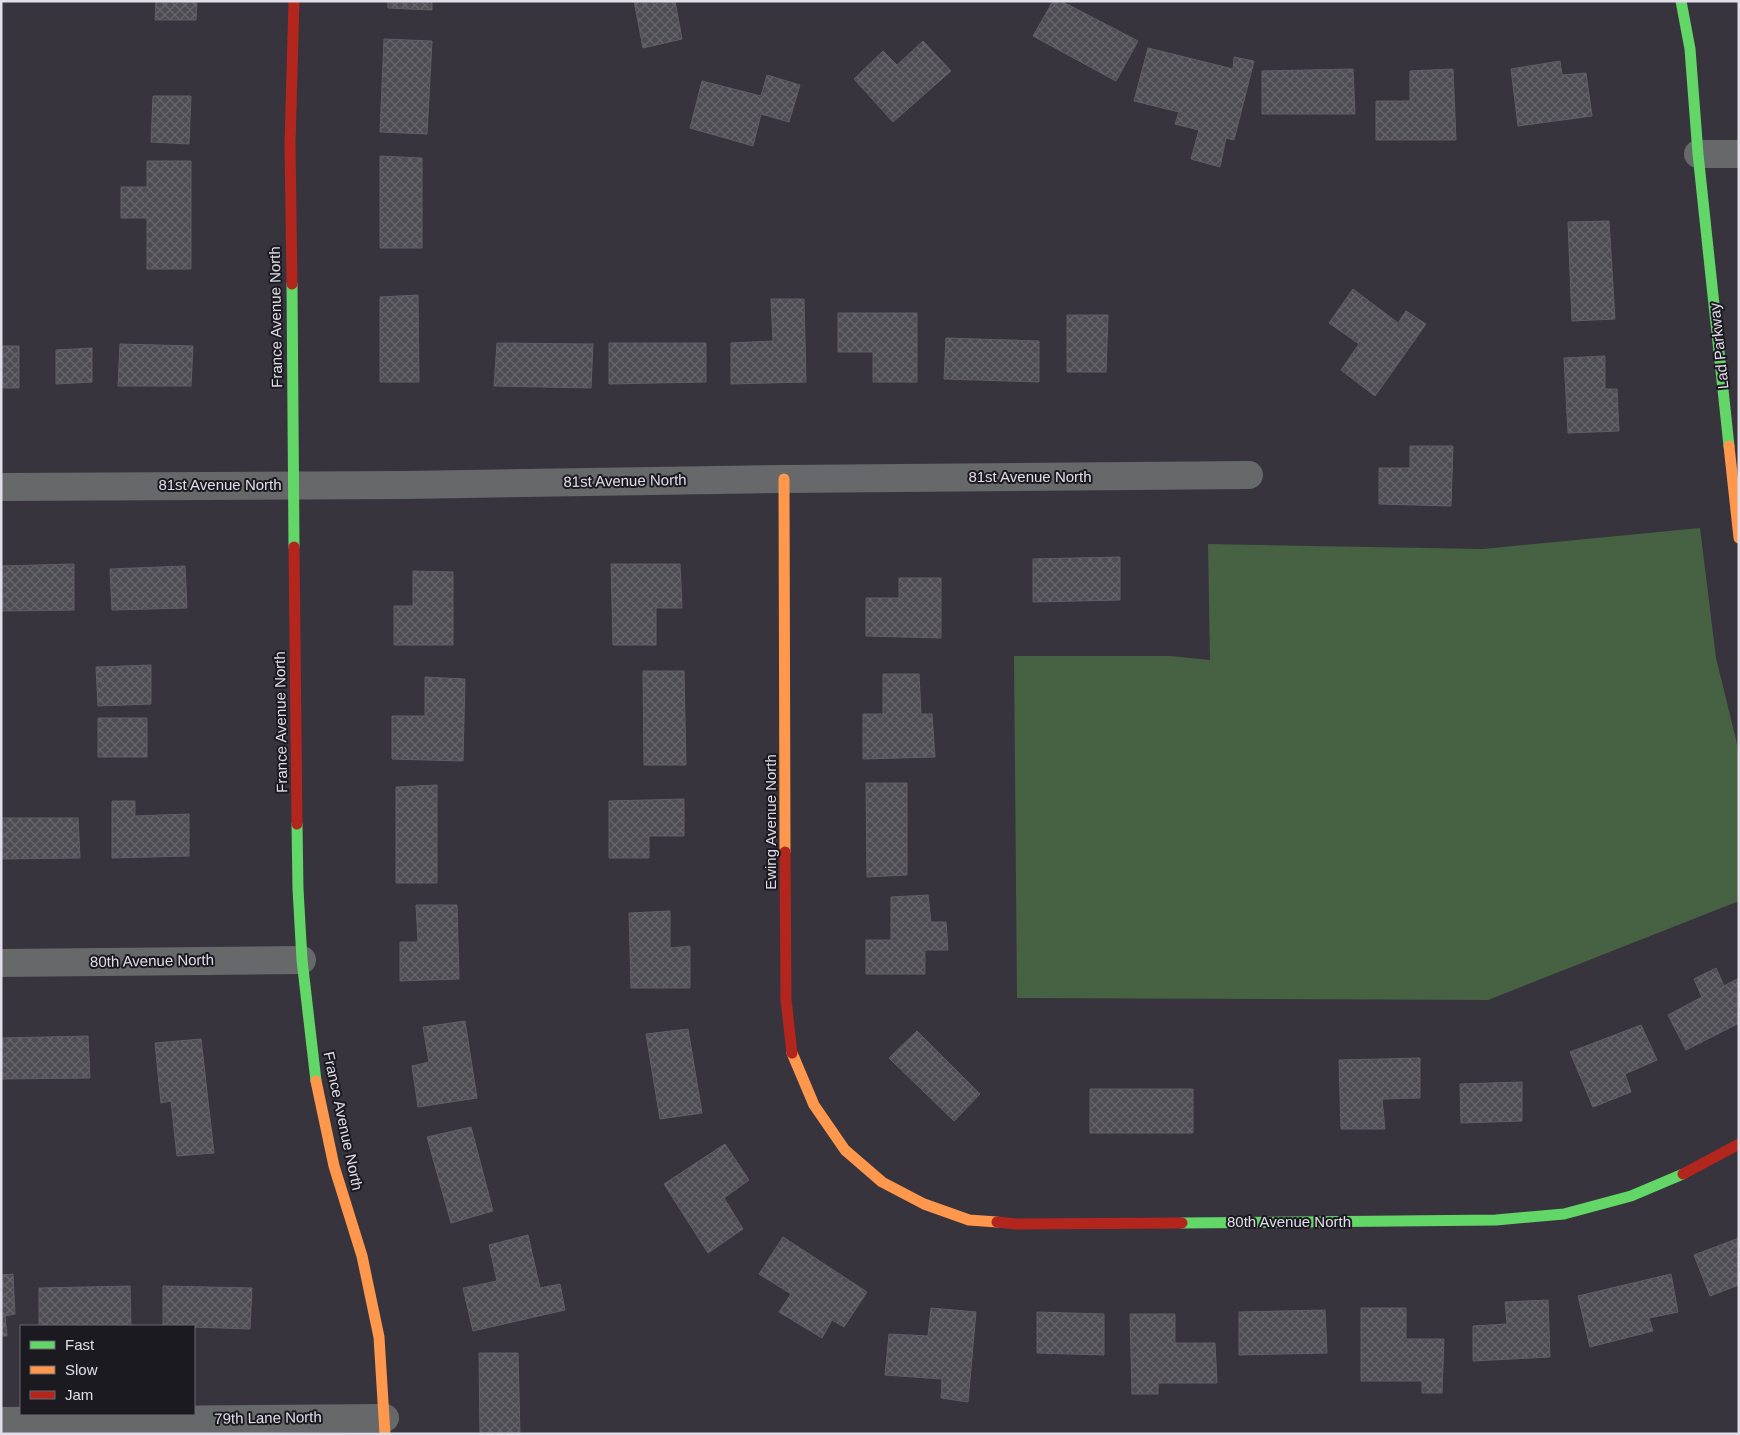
<svg xmlns="http://www.w3.org/2000/svg" width="1740" height="1435" font-family="Helvetica,sans-serif">
  <style>
    .green { fill: #476143 }
    .building { fill: url(#building-cross-hatch); stroke: #605d65 }
    .lines { fill: none; stroke-linecap: round; stroke-linejoin: round }
    .street { stroke: #66686a; stroke-width: 28 }
    .fast { stroke: #63d668; stroke-width: 11 }
    .slow { stroke: #ff974d; stroke-width: 11 }
    .jam { stroke: #b3261e; stroke-width: 11 }
    .labels { text-anchor: middle; stroke-width: 4; stroke-linejoin: round; paint-order: stroke }
    .street-label { font-size: 15px; fill: #e1dee9; stroke: #1c1a21 }
  </style>
  <defs>
    <pattern id="building-cross-hatch" width="8" height="8" patternUnits="userSpaceOnUse" patternTransform="scale(1.25)"><rect width="8" height="8" fill="#4f4d54"/><path d="M0 0l8 8M0 8l8-8" fill="none" stroke="#68666d"/></pattern>
  </defs>
  <rect width="100%" height="100%" fill="#37343d"/>
  <!-- green -->
  <path class="green" d="M 1700,528 L 1716,658 L 1739,752 L 1739,901 L 1488,1000 L 1017,998 L 1014,656 L 1170,656 L 1210,660 L 1208,544 L 1483,549 Z"/>
  <!-- building -->
  <path class="building" d="M 156,1 L 197,1 L 196,20 L 155,20 Z
    M 388,1 L 432,1 L 432,10 L 388,8 Z
    M 634,1 L 675,1 L 682,39 L 643,48 Z
    M 1053,1 L 1061,1 L 1138,41 L 1116,81 L 1033,36 Z
    M 384,39 L 432,41 L 427,134 L 380,132 Z
    M 923,41 L 951,71 L 893,122 L 854,79 L 883,51 L 897,65 Z
    M 1148,48 L 1233,69 L 1234,57 L 1254,61 L 1234,140 L 1226,138 L 1220,167 L 1191,159 L 1199,130 L 1175,124 L 1179,112 L 1134,101 Z
    M 1560,61 L 1562,75 L 1586,73 L 1592,116 L 1518,126 L 1511,69 Z
    M 1353,69 L 1355,114 L 1262,114 L 1262,71 Z
    M 1453,69 L 1456,140 L 1376,140 L 1376,101 L 1410,101 L 1410,71 Z
    M 767,75 L 800,85 L 789,122 L 761,114 L 753,146 L 690,128 L 702,81 L 761,96 Z
    M 153,96 L 191,96 L 189,144 L 151,142 Z
    M 380,156 L 422,158 L 422,248 L 380,248 Z
    M 147,161 L 191,161 L 191,269 L 147,269 L 147,218 L 121,218 L 121,187 L 147,187 Z
    M 1609,221 L 1615,319 L 1572,321 L 1568,222 Z
    M 1353,289 L 1398,323 L 1406,311 L 1426,324 L 1375,396 L 1341,370 L 1359,344 L 1329,323 Z
    M 418,295 L 419,382 L 380,382 L 380,297 Z
    M 771,299 L 804,299 L 806,382 L 731,384 L 731,343 L 773,341 Z
    M 838,313 L 917,313 L 917,382 L 873,382 L 873,352 L 838,352 Z
    M 1067,315 L 1108,315 L 1106,372 L 1067,372 Z
    M 946,338 L 1039,341 L 1039,382 L 944,379 Z
    M 497,343 L 593,344 L 591,388 L 494,386 Z
    M 609,343 L 706,343 L 706,382 L 609,384 Z
    M 120,344 L 193,346 L 191,386 L 118,386 Z
    M 1,346 L 19,346 L 19,388 L 1,388 Z
    M 92,348 L 92,382 L 56,384 L 56,350 Z
    M 1605,356 L 1605,389 L 1617,389 L 1619,431 L 1568,433 L 1564,358 Z
    M 1410,446 L 1453,446 L 1451,506 L 1379,504 L 1379,468 L 1410,468 Z
    M 1120,557 L 1120,600 L 1033,602 L 1033,559 Z
    M 74,564 L 74,610 L 1,611 L 1,566 Z
    M 611,564 L 680,564 L 682,608 L 656,608 L 656,645 L 613,645 Z
    M 185,566 L 187,608 L 112,610 L 110,569 Z
    M 413,571 L 453,572 L 453,645 L 394,645 L 394,606 L 413,606 Z
    M 899,578 L 941,578 L 941,638 L 866,636 L 866,598 L 899,598 Z
    M 151,665 L 151,704 L 98,706 L 96,667 Z
    M 643,671 L 684,671 L 686,765 L 644,765 Z
    M 883,674 L 919,674 L 921,714 L 932,714 L 935,757 L 863,759 L 863,714 L 883,714 Z
    M 425,677 L 465,679 L 463,761 L 392,759 L 392,716 L 425,716 Z
    M 98,718 L 147,718 L 147,757 L 98,757 Z
    M 866,783 L 907,783 L 907,875 L 867,877 Z
    M 437,785 L 437,883 L 396,883 L 396,787 Z
    M 684,799 L 684,836 L 649,836 L 649,858 L 609,858 L 609,801 Z
    M 112,801 L 135,801 L 135,816 L 189,814 L 189,856 L 112,858 Z
    M 1,818 L 78,818 L 80,858 L 1,859 Z
    M 928,895 L 931,922 L 946,922 L 948,950 L 925,950 L 925,974 L 866,974 L 866,940 L 891,940 L 891,897 Z
    M 416,905 L 457,905 L 459,979 L 400,981 L 400,942 L 418,942 Z
    M 670,911 L 670,948 L 690,946 L 690,988 L 631,988 L 629,913 Z
    M 1716,968 L 1724,986 L 1739,978 L 1739,1023 L 1686,1050 L 1668,1015 L 1702,997 L 1694,979 Z
    M 465,1021 L 477,1098 L 418,1107 L 412,1066 L 429,1062 L 423,1027 Z
    M 1641,1025 L 1657,1060 L 1625,1074 L 1631,1092 L 1593,1107 L 1570,1052 Z
    M 688,1029 L 702,1113 L 660,1119 L 646,1034 Z
    M 917,1031 L 980,1094 L 954,1121 L 889,1058 Z
    M 88,1036 L 90,1078 L 1,1079 L 1,1038 Z
    M 201,1039 L 214,1153 L 177,1156 L 171,1101 L 161,1103 L 155,1043 Z
    M 1420,1058 L 1420,1098 L 1382,1099 L 1385,1129 L 1341,1129 L 1339,1060 Z
    M 1522,1082 L 1522,1121 L 1461,1123 L 1460,1084 Z
    M 1090,1089 L 1193,1089 L 1193,1133 L 1090,1133 Z
    M 471,1127 L 493,1211 L 451,1223 L 427,1137 Z
    M 725,1144 L 749,1180 L 724,1198 L 743,1229 L 708,1253 L 664,1184 Z
    M 528,1235 L 540,1288 L 560,1284 L 565,1310 L 473,1331 L 463,1288 L 497,1281 L 489,1245 Z
    M 783,1237 L 867,1292 L 844,1327 L 832,1320 L 822,1338 L 779,1312 L 791,1294 L 759,1274 Z
    M 1739,1238 L 1739,1285 L 1710,1296 L 1694,1255 Z
    M 13,1274 L 15,1314 L 5,1316 L 7,1336 L 1,1336 L 1,1275 Z
    M 1671,1274 L 1678,1312 L 1649,1318 L 1653,1331 L 1590,1347 L 1578,1296 Z
    M 130,1286 L 131,1326 L 39,1326 L 39,1288 Z
    M 163,1286 L 252,1288 L 250,1329 L 163,1326 Z
    M 1548,1300 L 1550,1357 L 1473,1361 L 1473,1326 L 1507,1324 L 1505,1302 Z
    M 931,1308 L 976,1312 L 968,1402 L 941,1398 L 942,1379 L 885,1375 L 889,1334 L 928,1336 Z
    M 1361,1308 L 1406,1308 L 1406,1339 L 1444,1339 L 1442,1393 L 1422,1393 L 1422,1381 L 1361,1381 Z
    M 1325,1310 L 1327,1353 L 1239,1355 L 1239,1312 Z
    M 1037,1312 L 1104,1314 L 1104,1355 L 1037,1353 Z
    M 1130,1314 L 1175,1314 L 1175,1343 L 1215,1343 L 1217,1383 L 1158,1383 L 1158,1394 L 1132,1394 Z
    M 479,1353 L 518,1353 L 520,1434 L 480,1434 Z"/>
  <g class="lines">
    <!-- street -->
    <path class="street" d="M 1698,154 L 1739,154
      M 1,487 L 405,485 L 784,479 L 1249,475
      M 1,963 L 302,960
      M 1,1421 L 385,1418"/>
    <!-- fast -->
    <path class="fast" d="M 1681,1 L 1690,49 L 1698,154 L 1729,446
      M 292,284 L 294,547
      M 297,824 L 298,889 L 302,960 L 316,1081
      M 1182,1223 L 1496,1220 L 1564,1214 L 1631,1196 L 1683,1174"/>
    <!-- slow -->
    <path class="slow" d="M 1729,446 L 1739,538
      M 784,479 L 785,852
      M 792,1053 L 814,1105 L 845,1150 L 882,1182 L 924,1204 L 969,1220 L 997,1222
      M 316,1081 L 334,1166 L 362,1256 L 379,1337 L 385,1434"/>
    <!-- jam -->
    <path class="jam" d="M 292,284 L 290,144 L 294,1
      M 294,547 L 297,824
      M 785,852 L 786,1000 L 792,1053
      M 1683,1174 L 1739,1144
      M 997,1222 L 1016,1224 L 1182,1223"/>
  </g>
  <g class="labels">
    <!-- street labels -->
    <g class="street-label">
      <text transform="translate(276 317) rotate(-91)" y="5">France Avenue North</text>
      <text transform="translate(1719 346) rotate(-96)" y="5">Lad Parkway</text>
      <text x="1030" y="482">81st Avenue North</text>
      <text transform="translate(625 481) rotate(-1)" y="5">81st Avenue North</text>
      <text x="220" y="490">81st Avenue North</text>
      <text transform="translate(281 722) rotate(-91)" y="5">France Avenue North</text>
      <text transform="translate(771 822) rotate(-90)" y="5">Ewing Avenue North</text>
      <text transform="translate(152 961) rotate(-1)" y="5">80th Avenue North</text>
      <text transform="translate(343 1121) rotate(78)" y="5">France Avenue North</text>
      <text x="1289" y="1227">80th Avenue North</text>
      <text transform="translate(268 1418) rotate(-1)" y="5">79th Lane North</text>
    </g>
  </g>
  <!-- border -->
  <rect width="1740" height="1435" fill="none" stroke="#e1dee9" stroke-width="5"/>
  <!-- legend -->
  <rect x="20" y="1325" width="175" height="90" fill="#1c1a21" stroke="#6b6871"/>
  <rect x="30" y="1341" width="25" height="8" fill="#63d668" stroke="#6b6871"/>
  <text x="65" y="1350" font-size="15" fill="#e1dee9">Fast</text>
  <rect x="30" y="1366" width="25" height="8" fill="#ff974d" stroke="#6b6871"/>
  <text x="65" y="1375" font-size="15" fill="#e1dee9">Slow</text>
  <rect x="30" y="1391" width="25" height="8" fill="#b3261e" stroke="#6b6871"/>
  <text x="65" y="1400" font-size="15" fill="#e1dee9">Jam</text>
</svg>
